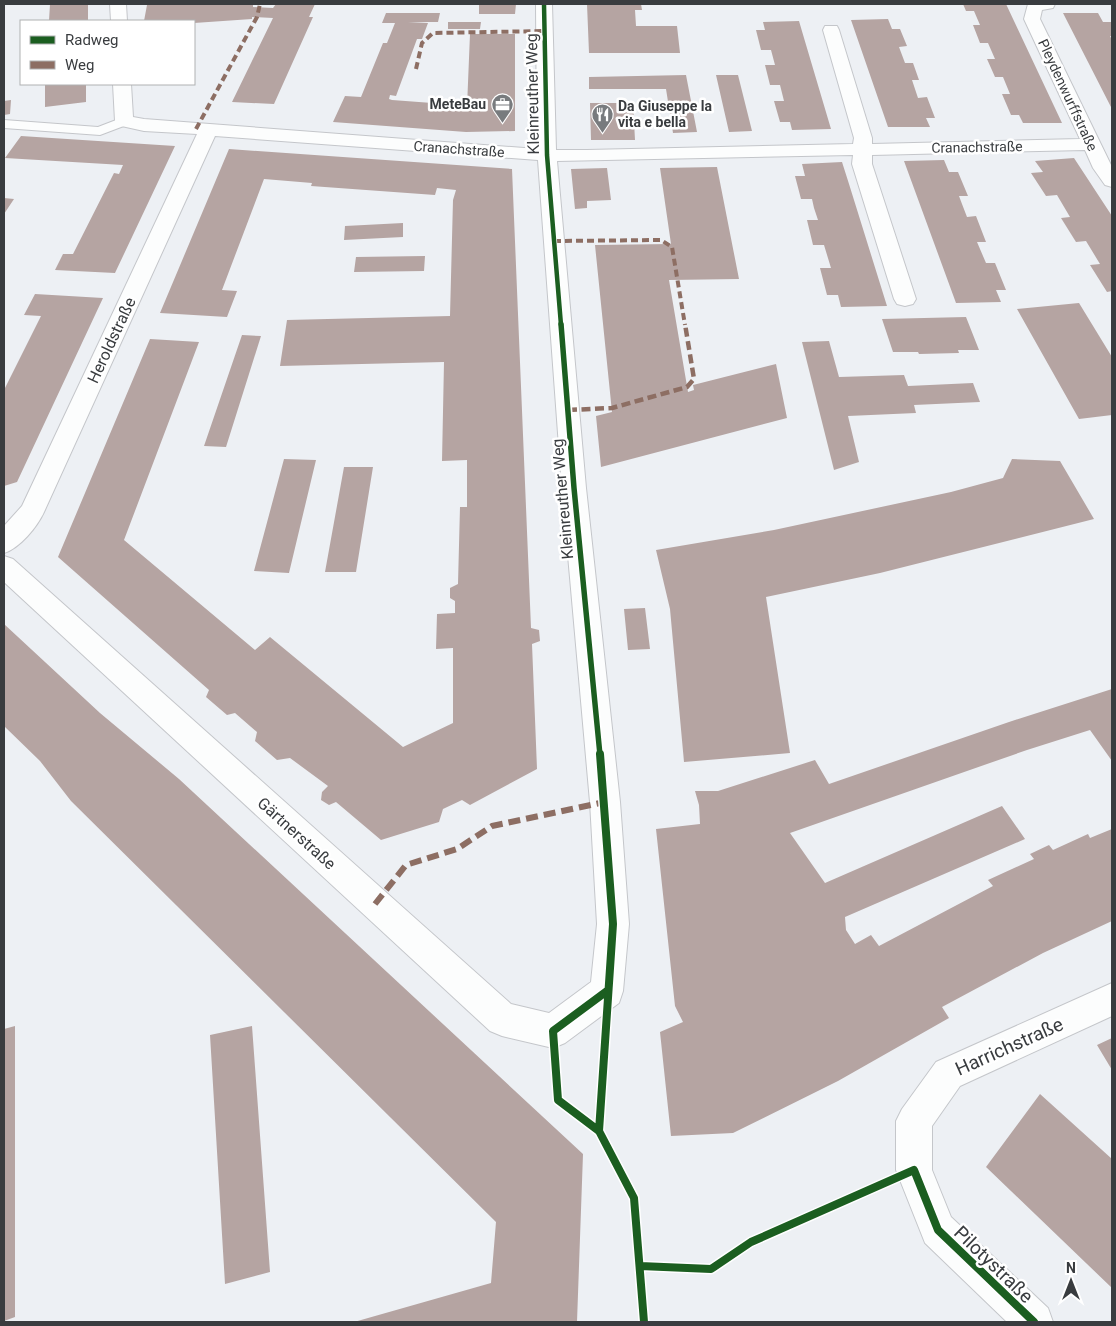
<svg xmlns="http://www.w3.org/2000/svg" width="1116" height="1326" font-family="Roboto,sans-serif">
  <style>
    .building { fill: #b5a4a2 }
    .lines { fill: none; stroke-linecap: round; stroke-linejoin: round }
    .service-casing { stroke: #c4c6ca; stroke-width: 2 }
    .minor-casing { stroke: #c4c6ca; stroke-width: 2 }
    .service { fill: #fcfdfd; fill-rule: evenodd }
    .minor { fill: #fcfdfd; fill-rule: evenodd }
    .quiet-far2 { stroke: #8d6e63; stroke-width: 4; stroke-dasharray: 7 4; stroke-linecap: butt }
    .quiet-far1 { stroke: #8d6e63; stroke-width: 4.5; stroke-dasharray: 9 4.5; stroke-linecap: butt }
    .quiet { stroke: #8d6e63; stroke-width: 6; stroke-dasharray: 12 6; stroke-linecap: butt }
    .cycleway-far2-casing { stroke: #fff; stroke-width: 6 }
    .cycleway-far1-casing { stroke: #fff; stroke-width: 9 }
    .cycleway-casing { stroke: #fff; stroke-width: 11 }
    .cycleway-far2 { stroke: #1b5e20; stroke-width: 4.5 }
    .cycleway-far1 { stroke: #1b5e20; stroke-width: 5.5 }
    .cycleway { stroke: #1b5e20; stroke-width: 8 }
    .labels { text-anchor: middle; stroke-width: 5; stroke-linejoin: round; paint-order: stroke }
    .far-street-label { font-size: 14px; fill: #393c3f; stroke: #fff }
    .far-poi-label { font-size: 14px; font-weight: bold; fill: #393c3f; stroke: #fff; text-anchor: end }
    .street-label { font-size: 16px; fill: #393c3f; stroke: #fff }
    .near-street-label { font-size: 19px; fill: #393c3f; stroke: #fff }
  </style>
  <rect width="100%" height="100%" fill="#edf0f4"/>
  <!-- building -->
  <path class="building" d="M 50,4 L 88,4 L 88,21 L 49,21 Z
    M 177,4 L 253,4 L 253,7 L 273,8 L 276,4 L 315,4 L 309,17 L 313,17 L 274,104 L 232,102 L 273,18 L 252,17 L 252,19 L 194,23 L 194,21 L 144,21 L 147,5 Z
    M 479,4 L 516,4 L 515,14 L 479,14 Z
    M 587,4 L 641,4 L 642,10 L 635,10 L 636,26 L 677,26 L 680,53 L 589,53 Z
    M 963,4 L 1006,4 L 1062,123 L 1023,123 L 1019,115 L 1011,115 L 1002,94 L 1010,94 L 1003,77 L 995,77 L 987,59 L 995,59 L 988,43 L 980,43 L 973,25 L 980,25 L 974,11 L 966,11 Z
    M 386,13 L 440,13 L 438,22 L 408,22 L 428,23 L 422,39 L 417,39 L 396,96 L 390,95 L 389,99 L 392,100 L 459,105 L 458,107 L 467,107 L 470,34 L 515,34 L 515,131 L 466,132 L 333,122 L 345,96 L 361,97 L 383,43 L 387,43 L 395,23 L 382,23 Z
    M 1063,13 L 1098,13 L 1103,22 L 1111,22 L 1112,25 L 1112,36 L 1110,36 L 1112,40 L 1112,109 Z
    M 888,19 L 892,29 L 900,29 L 907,46 L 899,47 L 905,63 L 913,63 L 919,80 L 912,80 L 918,98 L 927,97 L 935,118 L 926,118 L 930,127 L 888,127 L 851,20 Z
    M 799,21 L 804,38 L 831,129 L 792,130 L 790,122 L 780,122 L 774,101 L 784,101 L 780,85 L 770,85 L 765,65 L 775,65 L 771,50 L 761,50 L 756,30 L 765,30 L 763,22 Z
    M 448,22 L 481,22 L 480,29 L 448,29 Z
    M 686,75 L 697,132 L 673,133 L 666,89 L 589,89 L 589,77 Z
    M 716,75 L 738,75 L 752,131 L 729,132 Z
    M 45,84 L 86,84 L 86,102 L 45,107 Z
    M 11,100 L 10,114 L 4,115 L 4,101 Z
    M 590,103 L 633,103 L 635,140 L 591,140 Z
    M 21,136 L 175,146 L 115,273 L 55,270 L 63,254 L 73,254 L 114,173 L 119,174 L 123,165 L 5,158 Z
    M 229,149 L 512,169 L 531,628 L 539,630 L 540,641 L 532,644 L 537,769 L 470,805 L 462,800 L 443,809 L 439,822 L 381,840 L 336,802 L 329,805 L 321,800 L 322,792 L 328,786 L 290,758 L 277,760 L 255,741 L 257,732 L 235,713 L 227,715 L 206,697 L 209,690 L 58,557 L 150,339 L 199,342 L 124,540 L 255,650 L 270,637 L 403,747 L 453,723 L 453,648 L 436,649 L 437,614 L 455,613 L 455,601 L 450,598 L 450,588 L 458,584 L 460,507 L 467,507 L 467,460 L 442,461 L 444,362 L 280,366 L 287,320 L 450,316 L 453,200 L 456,190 L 437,188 L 435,195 L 311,186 L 312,183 L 264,179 L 222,290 L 237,291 L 227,317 L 160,313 Z
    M 1074,158 L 1112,216 L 1112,291 L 1107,292 L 1090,265 L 1100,264 L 1086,241 L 1076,242 L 1061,218 L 1070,217 L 1057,195 L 1046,196 L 1031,173 L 1043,172 L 1035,161 Z
    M 944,160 L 949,172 L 958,172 L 968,196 L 959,196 L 962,204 L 967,217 L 976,216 L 986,242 L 977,242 L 986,263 L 995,263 L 1006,290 L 996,290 L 1001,302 L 956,303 L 904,161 Z
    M 842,162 L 849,184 L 887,306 L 841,307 L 838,295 L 827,295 L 820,268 L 831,268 L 824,245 L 813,245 L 807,220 L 818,220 L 814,208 L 812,199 L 801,199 L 795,176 L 805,176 L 802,164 Z
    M 717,167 L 739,279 L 669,280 L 688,392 L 694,390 L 693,385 L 776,364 L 787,418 L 601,467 L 596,416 L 612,412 L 595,245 L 671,244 L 660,168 Z
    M 607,168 L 611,200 L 587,201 L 587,208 L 575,209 L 571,169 Z
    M 4,198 L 14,199 L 4,214 Z
    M 403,223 L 403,237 L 344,240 L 345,226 Z
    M 425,256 L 424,271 L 354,272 L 356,257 Z
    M 35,294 L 103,298 L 17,482 L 4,486 L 4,390 L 41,316 L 24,315 Z
    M 1079,303 L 1112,357 L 1112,415 L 1079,419 L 1017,309 Z
    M 966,317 L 979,350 L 958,350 L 959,353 L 919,354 L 918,352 L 893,352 L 882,319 Z
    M 242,335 L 261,336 L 226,447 L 204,446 Z
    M 829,341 L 839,377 L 904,375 L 908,386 L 973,383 L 980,402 L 914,405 L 916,413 L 848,416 L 859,462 L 834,470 L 802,342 Z
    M 284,459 L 316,460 L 289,573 L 254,571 Z
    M 1012,459 L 1060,461 L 1094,519 L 880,573 L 766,597 L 790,753 L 684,762 L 670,609 L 656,550 L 774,530 L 951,492 L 1003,478 Z
    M 344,467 L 373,467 L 356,572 L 325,572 Z
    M 645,608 L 650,649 L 628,650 L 624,609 Z
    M 4,624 L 100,713 L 179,779 L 583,1154 L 577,1322 L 354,1322 L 491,1283 L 496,1222 L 71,801 L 40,761 L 4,726 Z
    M 1112,689 L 1112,761 L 1090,730 L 1027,750 L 790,833 L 825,883 L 1002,806 L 1025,839 L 845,917 L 846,930 L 855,944 L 871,935 L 879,946 L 993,886 L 988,880 L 1034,859 L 1030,854 L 1049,845 L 1053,850 L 1088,834 L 1090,838 L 1112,829 L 1112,921 L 1043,953 L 942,1007 L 949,1018 L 838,1081 L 733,1133 L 671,1136 L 660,1032 L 683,1022 L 675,1006 L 656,829 L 700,824 L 699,805 L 695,791 L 718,791 L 815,760 L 829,784 L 1009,722 Z
    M 15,1026 L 15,1317 L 4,1321 L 4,1029 Z
    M 252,1026 L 270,1272 L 225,1284 L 210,1035 Z
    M 1112,1038 L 1112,1070 L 1097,1045 Z
    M 1040,1094 L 1112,1159 L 1112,1288 L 986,1167 Z"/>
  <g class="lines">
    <defs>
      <path id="service" d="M 124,117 L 131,121 L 129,124 L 100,135 L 4,128 L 4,120 L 98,127 Z"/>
      <path id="minor" d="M 110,4 L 126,4 L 127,21 L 111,21 Z
        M 536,4 L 552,4 L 556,150 L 587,150 L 853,144 L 854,138 L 823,30 L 825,26 L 837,26 L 839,30 L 872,138 L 872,144 L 1080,139 L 1024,19 L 1028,4 L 1055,4 L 1053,8 L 1042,10 L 1040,19 L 1112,167 L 1112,187 L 1105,185 L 1093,168 L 1085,150 L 872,155 L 872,164 L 916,299 L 913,304 L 905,306 L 897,304 L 894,299 L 852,164 L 853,155 L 557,161 L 586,488 L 620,802 L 629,924 L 623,991 L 619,1003 L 565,1043 L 553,1048 L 502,1036 L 490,1031 L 4,582 L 4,556 L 13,559 L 511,1004 L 549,1013 L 591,982 L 597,924 L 590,802 L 562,488 L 538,160 L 215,136 L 44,512 C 37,527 20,548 4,553 L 4,526 L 22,506 L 197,134 L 144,131 L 117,125 L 115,121 L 113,84 L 131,84 L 133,117 L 144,119 L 537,149 Z
        M 1112,983 L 1112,1016 L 960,1086 L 932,1126 L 932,1170 L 951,1217 L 1048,1308 L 1053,1322 L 1007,1322 L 925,1243 L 896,1170 L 896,1121 L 902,1109 L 936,1062 Z"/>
    </defs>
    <!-- service casing -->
    <use href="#service" class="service-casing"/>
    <!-- minor casing -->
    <use href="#minor" class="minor-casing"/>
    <!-- service -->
    <use href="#service" class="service"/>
    <!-- minor -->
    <use href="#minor" class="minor"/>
    <!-- quiet-far2 -->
    <path class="quiet-far2" d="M 416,69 L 422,43 L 433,33 L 545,31
      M 196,129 L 257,17 L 260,4
      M 554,241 L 661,240 L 672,247 L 685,325"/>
    <!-- quiet-far1 -->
    <path class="quiet-far1" d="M 568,410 L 612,408 L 687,387 L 694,379 L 685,324"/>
    <!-- quiet -->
    <path class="quiet" d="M 375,904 L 406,865 L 457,849 L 492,826 L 605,802"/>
    <defs>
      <path id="cycleway-far2" d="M 544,4 L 547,155 L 561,325"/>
      <path id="cycleway-far1" d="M 561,324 L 574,488 L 600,755"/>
      <path id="cycleway" d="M 607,991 L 553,1031 L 558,1100 L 599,1131 L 634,1198 L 644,1322
        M 599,1131 L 613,924 L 600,754
        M 640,1266 L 711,1269 L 751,1242 L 914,1170 L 938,1230 L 1034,1322"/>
    </defs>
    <!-- cycleway-far2 casing -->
    <use href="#cycleway-far2" class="cycleway-far2-casing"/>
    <!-- cycleway-far1 casing -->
    <use href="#cycleway-far1" class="cycleway-far1-casing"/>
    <!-- cycleway casing -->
    <use href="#cycleway" class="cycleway-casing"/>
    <!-- cycleway-far2 -->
    <use href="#cycleway-far2" class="cycleway-far2"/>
    <!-- cycleway-far1 -->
    <use href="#cycleway-far1" class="cycleway-far1"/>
    <!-- cycleway -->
    <use href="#cycleway" class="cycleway"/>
  </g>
  <!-- icons -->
  <defs>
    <symbol id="office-pin" viewBox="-11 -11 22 30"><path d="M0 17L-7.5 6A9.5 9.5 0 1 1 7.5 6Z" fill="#787b7e" stroke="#fff"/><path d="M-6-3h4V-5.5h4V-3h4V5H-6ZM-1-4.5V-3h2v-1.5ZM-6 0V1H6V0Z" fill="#fff"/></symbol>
    <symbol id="restaurant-pin" viewBox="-11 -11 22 30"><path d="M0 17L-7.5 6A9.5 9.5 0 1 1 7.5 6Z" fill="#787b7e" stroke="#fff"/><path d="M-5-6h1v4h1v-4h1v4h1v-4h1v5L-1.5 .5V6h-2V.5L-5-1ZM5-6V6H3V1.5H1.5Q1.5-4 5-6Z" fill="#fff"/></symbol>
  </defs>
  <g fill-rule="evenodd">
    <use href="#office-pin" x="490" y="92" width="25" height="34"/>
    <use href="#restaurant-pin" x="590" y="102" width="25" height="34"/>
  </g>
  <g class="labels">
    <!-- far-street labels -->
    <g class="far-street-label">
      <text transform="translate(1068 95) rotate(65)" y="5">Pleydenwurffstraße</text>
      <text transform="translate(977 147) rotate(-1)" y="5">Cranachstraße</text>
      <text transform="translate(459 149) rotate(4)" y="5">Cranachstraße</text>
    </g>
    <!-- far-poi labels -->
    <g class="far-poi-label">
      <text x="486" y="109">MeteBau</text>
      <text x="618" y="111" text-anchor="start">Da Giuseppe la<tspan x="618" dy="16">vita e bella</tspan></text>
    </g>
    <!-- street labels -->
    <g class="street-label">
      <text transform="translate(532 94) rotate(-91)" y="6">Kleinreuther Weg</text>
      <text transform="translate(111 340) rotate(-65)" y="6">Heroldstraße</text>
      <text transform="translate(562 499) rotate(-95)" y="6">Kleinreuther Weg</text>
      <text transform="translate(297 833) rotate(42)" y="6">Gärtnerstraße</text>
    </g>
    <!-- near-street labels -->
    <g class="near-street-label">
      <text transform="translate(1009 1046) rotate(-24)" y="7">Harrichstraße</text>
      <text transform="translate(994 1264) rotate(44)" y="7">Pilotystraße</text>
    </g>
  </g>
  <!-- border -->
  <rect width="1116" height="1326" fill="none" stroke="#393c3f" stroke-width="10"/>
  <!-- legend -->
  <rect x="20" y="20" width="175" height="65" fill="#ffffff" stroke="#b0b1b2"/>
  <rect x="30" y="36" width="25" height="8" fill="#1b5e20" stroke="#b0b1b2"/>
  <text x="65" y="45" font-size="15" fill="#393c3f">Radweg</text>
  <rect x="30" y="61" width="25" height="8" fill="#8d6e63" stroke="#b0b1b2"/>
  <text x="65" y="70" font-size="15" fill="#393c3f">Weg</text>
  <!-- north arrow -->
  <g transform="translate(1071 1281)" stroke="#ffffff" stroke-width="4" paint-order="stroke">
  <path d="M0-4L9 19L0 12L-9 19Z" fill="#393c3f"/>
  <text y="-8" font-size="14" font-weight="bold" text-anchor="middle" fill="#393c3f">N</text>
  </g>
</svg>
